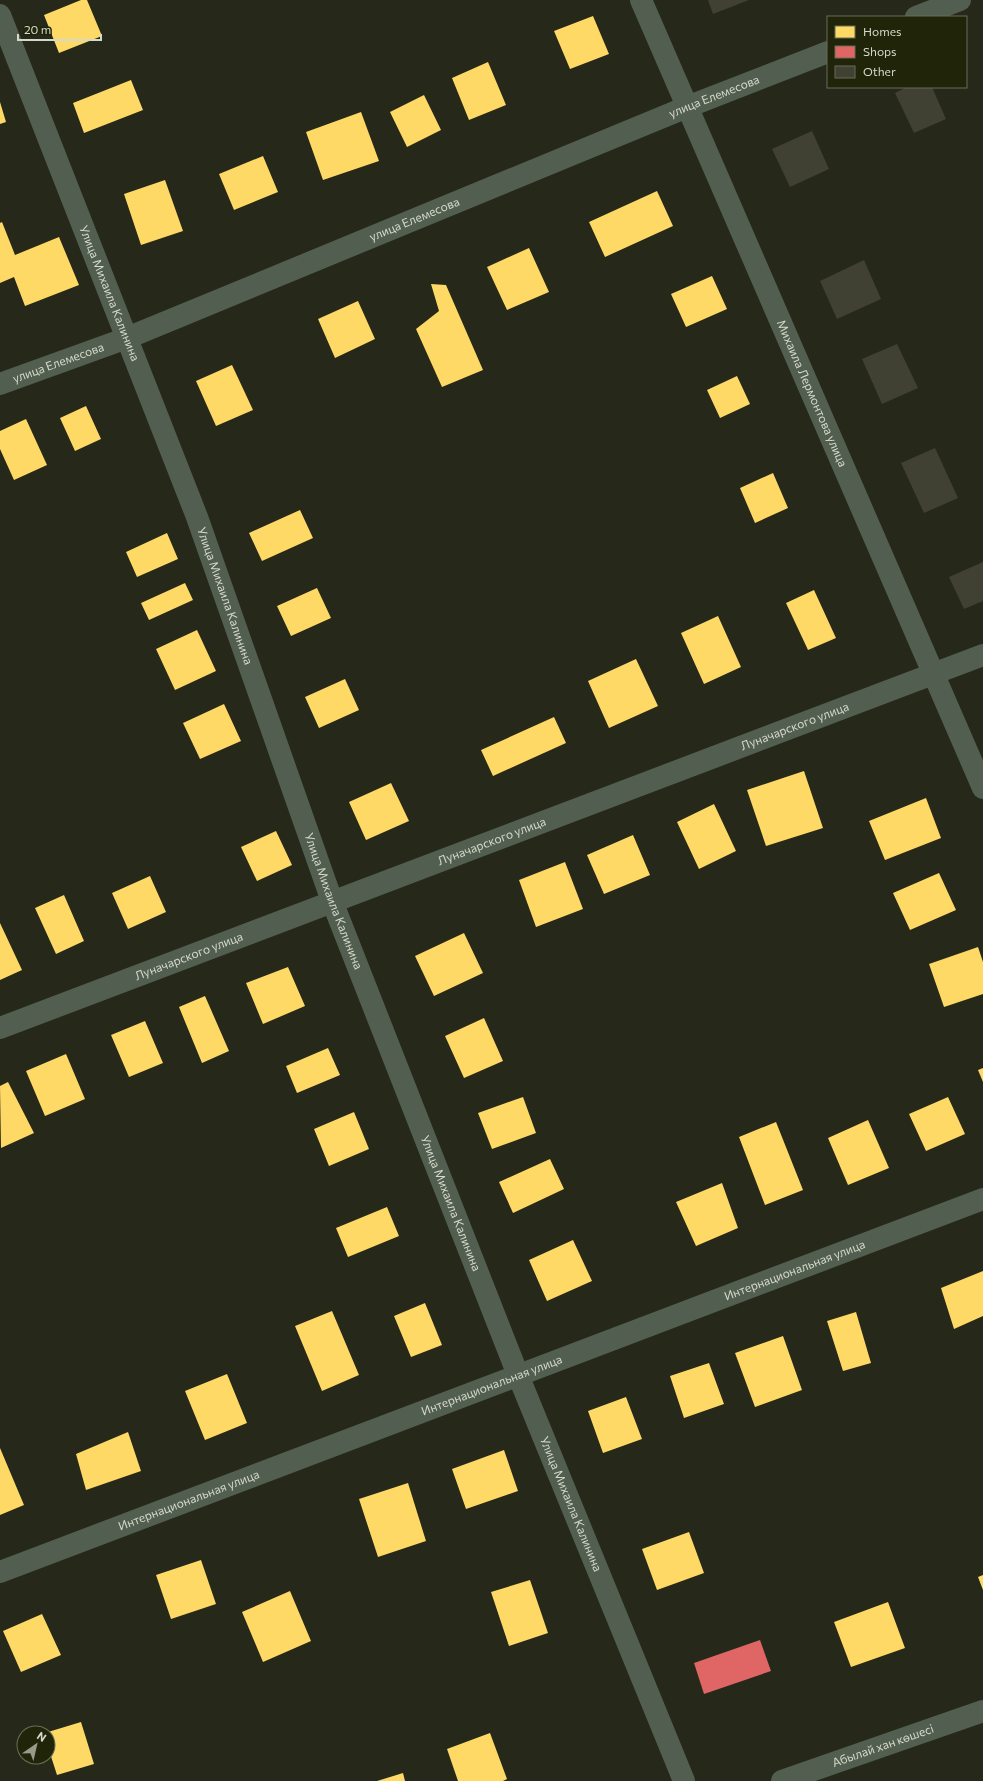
<svg xmlns="http://www.w3.org/2000/svg" width="983" height="1781" font-family="Commissioner,sans-serif">
  <style>
    .homes { fill: #ffd966 }
    .shops { fill: #e06666 }
    .building { fill: #404133 }
    .lines { fill: none; stroke-linecap: round; stroke-linejoin: round }
    .minor { stroke: #525f50; stroke-width: 22 }
    .tertiary { stroke: #525f50; stroke-width: 22 }
    .labels { text-anchor: middle; stroke-width: 4; stroke-linejoin: round; paint-order: stroke }
    .street-label { font-size: 12px; fill: #d5d9c9; stroke: #20250a }
  </style>
  <rect width="100%" height="100%" fill="#26291a"/>
  <!-- homes -->
  <path class="homes" d="M 81,0 L 87,0 L 102,36 L 59,53 L 44,15 Z
    M 593,16 L 609,54 L 570,69 L 554,31 Z
    M 488,62 L 506,105 L 469,120 L 452,78 Z
    M 131,80 L 143,110 L 84,133 L 73,103 Z
    M 424,95 L 441,130 L 407,147 L 390,112 Z
    M 0,102 L 6,122 L 0,124 Z
    M 361,112 L 379,161 L 323,180 L 306,132 Z
    M 263,156 L 278,192 L 234,210 L 219,174 Z
    M 165,180 L 183,231 L 141,245 L 124,194 Z
    M 657,191 L 673,226 L 605,257 L 589,222 Z
    M 2,222 L 15,255 L 59,237 L 79,285 L 25,306 L 14,277 L 0,283 L 0,223 Z
    M 529,248 L 549,292 L 507,310 L 487,267 Z
    M 712,276 L 727,309 L 686,327 L 671,294 Z
    M 431,284 L 446,285 L 483,370 L 442,387 L 416,329 L 439,311 Z
    M 358,301 L 375,339 L 335,358 L 318,319 Z
    M 232,365 L 253,410 L 216,426 L 196,381 Z
    M 737,376 L 750,404 L 720,418 L 707,390 Z
    M 86,406 L 101,439 L 75,451 L 60,418 Z
    M 26,419 L 47,465 L 14,480 L 0,449 L 0,431 Z
    M 773,473 L 788,508 L 755,523 L 740,488 Z
    M 300,510 L 313,538 L 262,561 L 249,533 Z
    M 167,533 L 178,559 L 137,577 L 126,552 Z
    M 185,583 L 193,600 L 149,620 L 141,603 Z
    M 317,588 L 331,618 L 291,636 L 277,606 Z
    M 814,590 L 836,638 L 808,650 L 786,603 Z
    M 718,616 L 741,667 L 704,684 L 681,633 Z
    M 197,630 L 216,671 L 175,690 L 156,649 Z
    M 636,659 L 658,706 L 609,728 L 588,681 Z
    M 345,679 L 359,710 L 319,728 L 305,697 Z
    M 224,704 L 241,741 L 200,759 L 183,723 Z
    M 554,717 L 566,743 L 493,776 L 481,750 Z
    M 804,771 L 823,828 L 766,846 L 747,790 Z
    M 391,783 L 409,821 L 366,840 L 349,802 Z
    M 926,798 L 941,838 L 885,860 L 869,821 Z
    M 714,804 L 736,851 L 699,869 L 677,822 Z
    M 276,831 L 292,865 L 257,881 L 241,847 Z
    M 633,835 L 650,875 L 604,894 L 587,855 Z
    M 565,862 L 583,909 L 536,927 L 519,880 Z
    M 939,873 L 956,910 L 910,930 L 893,893 Z
    M 150,876 L 166,912 L 128,929 L 112,893 Z
    M 64,895 L 84,941 L 56,954 L 35,908 Z
    M 0,923 L 22,970 L 0,980 Z
    M 464,933 L 483,973 L 434,996 L 415,956 Z
    M 978,947 L 983,962 L 983,994 L 944,1007 L 929,964 Z
    M 288,967 L 305,1006 L 263,1024 L 246,983 Z
    M 205,996 L 229,1051 L 202,1063 L 179,1007 Z
    M 484,1018 L 503,1061 L 464,1078 L 445,1036 Z
    M 145,1021 L 163,1063 L 129,1077 L 111,1035 Z
    M 328,1048 L 340,1075 L 297,1093 L 286,1066 Z
    M 66,1054 L 85,1099 L 45,1116 L 26,1071 Z
    M 983,1068 L 983,1082 L 978,1070 Z
    M 8,1082 L 34,1133 L 1,1148 L 0,1086 Z
    M 523,1097 L 536,1133 L 492,1149 L 478,1113 Z
    M 948,1097 L 965,1134 L 926,1151 L 909,1114 Z
    M 354,1112 L 369,1149 L 329,1166 L 314,1129 Z
    M 868,1120 L 889,1168 L 848,1185 L 828,1138 Z
    M 776,1122 L 803,1190 L 765,1205 L 739,1137 Z
    M 550,1159 L 564,1189 L 513,1213 L 499,1182 Z
    M 722,1183 L 738,1228 L 696,1246 L 676,1202 Z
    M 387,1207 L 399,1236 L 348,1257 L 336,1228 Z
    M 573,1240 L 592,1281 L 547,1301 L 529,1260 Z
    M 983,1271 L 983,1316 L 954,1329 L 941,1288 Z
    M 425,1303 L 442,1345 L 411,1357 L 394,1316 Z
    M 332,1311 L 359,1375 L 322,1391 L 295,1326 Z
    M 856,1312 L 871,1363 L 843,1371 L 827,1321 Z
    M 783,1336 L 802,1390 L 755,1407 L 735,1353 Z
    M 709,1363 L 724,1404 L 684,1418 L 670,1376 Z
    M 227,1374 L 247,1423 L 205,1440 L 185,1391 Z
    M 626,1397 L 642,1439 L 603,1453 L 588,1411 Z
    M 128,1432 L 141,1471 L 86,1490 L 76,1454 Z
    M 0,1448 L 24,1505 L 0,1515 Z
    M 504,1450 L 518,1491 L 466,1509 L 452,1469 Z
    M 408,1483 L 426,1541 L 378,1557 L 359,1499 Z
    M 689,1532 L 704,1573 L 657,1590 L 642,1549 Z
    M 201,1560 L 216,1604 L 171,1619 L 156,1575 Z
    M 983,1575 L 983,1590 L 978,1577 Z
    M 530,1580 L 548,1633 L 509,1646 L 491,1592 Z
    M 290,1591 L 311,1641 L 263,1662 L 242,1612 Z
    M 888,1602 L 905,1648 L 851,1667 L 834,1622 Z
    M 42,1614 L 61,1655 L 21,1672 L 3,1631 Z
    M 81,1722 L 94,1764 L 57,1775 L 48,1747 L 48,1732 Z
    M 490,1733 L 507,1779 L 503,1781 L 458,1781 L 447,1749 Z
    M 403,1773 L 405,1781 L 377,1781 Z"/>
  <!-- shops -->
  <path class="shops" d="M 760,1640 L 771,1671 L 704,1694 L 694,1663 Z"/>
  <!-- building -->
  <path class="building" d="M 708,0 L 749,0 L 713,14 Z
    M 907,87 L 932,87 L 946,119 L 914,133 L 895,93 Z
    M 812,131 L 829,169 L 790,187 L 772,149 Z
    M 864,260 L 881,299 L 837,319 L 820,281 Z
    M 897,344 L 918,388 L 882,404 L 862,359 Z
    M 935,448 L 958,498 L 924,513 L 901,463 Z
    M 983,562 L 983,601 L 964,609 L 949,577 Z"/>
  <g class="lines">
    <!-- minor -->
    <g class="minor">
      <path id="s1" d="M 641,0 L 983,788"/>
      <path id="s2" d="M 0,15 L 197,517 L 332,901 L 518,1375 L 684,1781"/>
      <path d="M 916,17 L 960,0"/>
      <path id="s3" d="M 0,384 L 127,338 L 687,107 L 828,52"/>
      <path id="s4" d="M 0,1028 L 983,655"/>
      <path id="s5" d="M 0,1572 L 983,1199"/>
    </g>
    <!-- tertiary -->
    <path class="tertiary" id="s6" d="M 782,1781 L 983,1711"/>
  </g>
  <g class="labels">
    <!-- street labels -->
    <g class="street-label">
      <text dy="4" stroke="none"><textPath href="#s3" startOffset="770">улица Елемесова</textPath></text>
      <text dy="4" stroke="none"><textPath href="#s3" startOffset="446">улица Елемесова</textPath></text>
      <text dy="4" stroke="none"><textPath href="#s2" startOffset="299">Улица Михаила Калинина</textPath></text>
      <text dy="4" stroke="none"><textPath href="#s3" startOffset="62">улица Елемесова</textPath></text>
      <text dy="4" stroke="none"><textPath href="#s1" startOffset="429">Михаила Лермонтова улица</textPath></text>
      <text dy="4" stroke="none"><textPath href="#s2" startOffset="623">Улица Михаила Калинина</textPath></text>
      <text dy="4" stroke="none"><textPath href="#s4" startOffset="850">Луначарского улица</textPath></text>
      <text dy="4" stroke="none"><textPath href="#s4" startOffset="526">Луначарского улица</textPath></text>
      <text dy="4" stroke="none"><textPath href="#s2" startOffset="947">Улица Михаила Калинина</textPath></text>
      <text dy="4" stroke="none"><textPath href="#s4" startOffset="202">Луначарского улица</textPath></text>
      <text dy="4" stroke="none"><textPath href="#s2" startOffset="1271">Улица Михаила Калинина</textPath></text>
      <text dy="4" stroke="none"><textPath href="#s5" startOffset="850">Интернациональная улица</textPath></text>
      <text dy="4" stroke="none"><textPath href="#s5" startOffset="526">Интернациональная улица</textPath></text>
      <text dy="4" stroke="none"><textPath href="#s5" startOffset="202">Интернациональная улица</textPath></text>
      <text dy="4" stroke="none"><textPath href="#s2" startOffset="1595">Улица Михаила Калинина</textPath></text>
      <text dy="4" stroke="none"><textPath href="#s6" startOffset="107">Абылай хан көшесі</textPath></text>
    </g>
  </g>
  <!-- legend -->
  <rect x="827" y="16" width="140" height="72" fill="#20250a" stroke="#686d56"/>
  <rect x="835" y="26" width="20" height="12" fill="#ffd966" stroke="#686d56"/>
  <text x="863" y="36" font-size="12" fill="#d5d9c9">Homes</text>
  <rect x="835" y="46" width="20" height="12" fill="#e06666" stroke="#686d56"/>
  <text x="863" y="56" font-size="12" fill="#d5d9c9">Shops</text>
  <rect x="835" y="66" width="20" height="12" fill="#404133" stroke="#686d56"/>
  <text x="863" y="76" font-size="12" fill="#d5d9c9">Other</text>
  <!-- north arrow -->
  <g transform="translate(36 1745) rotate(34)"><circle r="19" fill="#20250a" stroke="#686d56"/>
  <path d="M0-3L7 15L0 10L-7 15Z" fill="#989b8c"/>
  <text y="-6" font-size="11" font-weight="bold" text-anchor="middle" fill="#d5d9c9">N</text>
  </g>
  <!-- scale -->
  <path d="M18 34v6h83v-6" fill="none" stroke="#d5d9c9" stroke-width="2"/>
  <text x="24" y="34" font-size="12" fill="#d5d9c9" stroke="#20250a" stroke-width="3" paint-order="stroke">20 m</text>
</svg>
